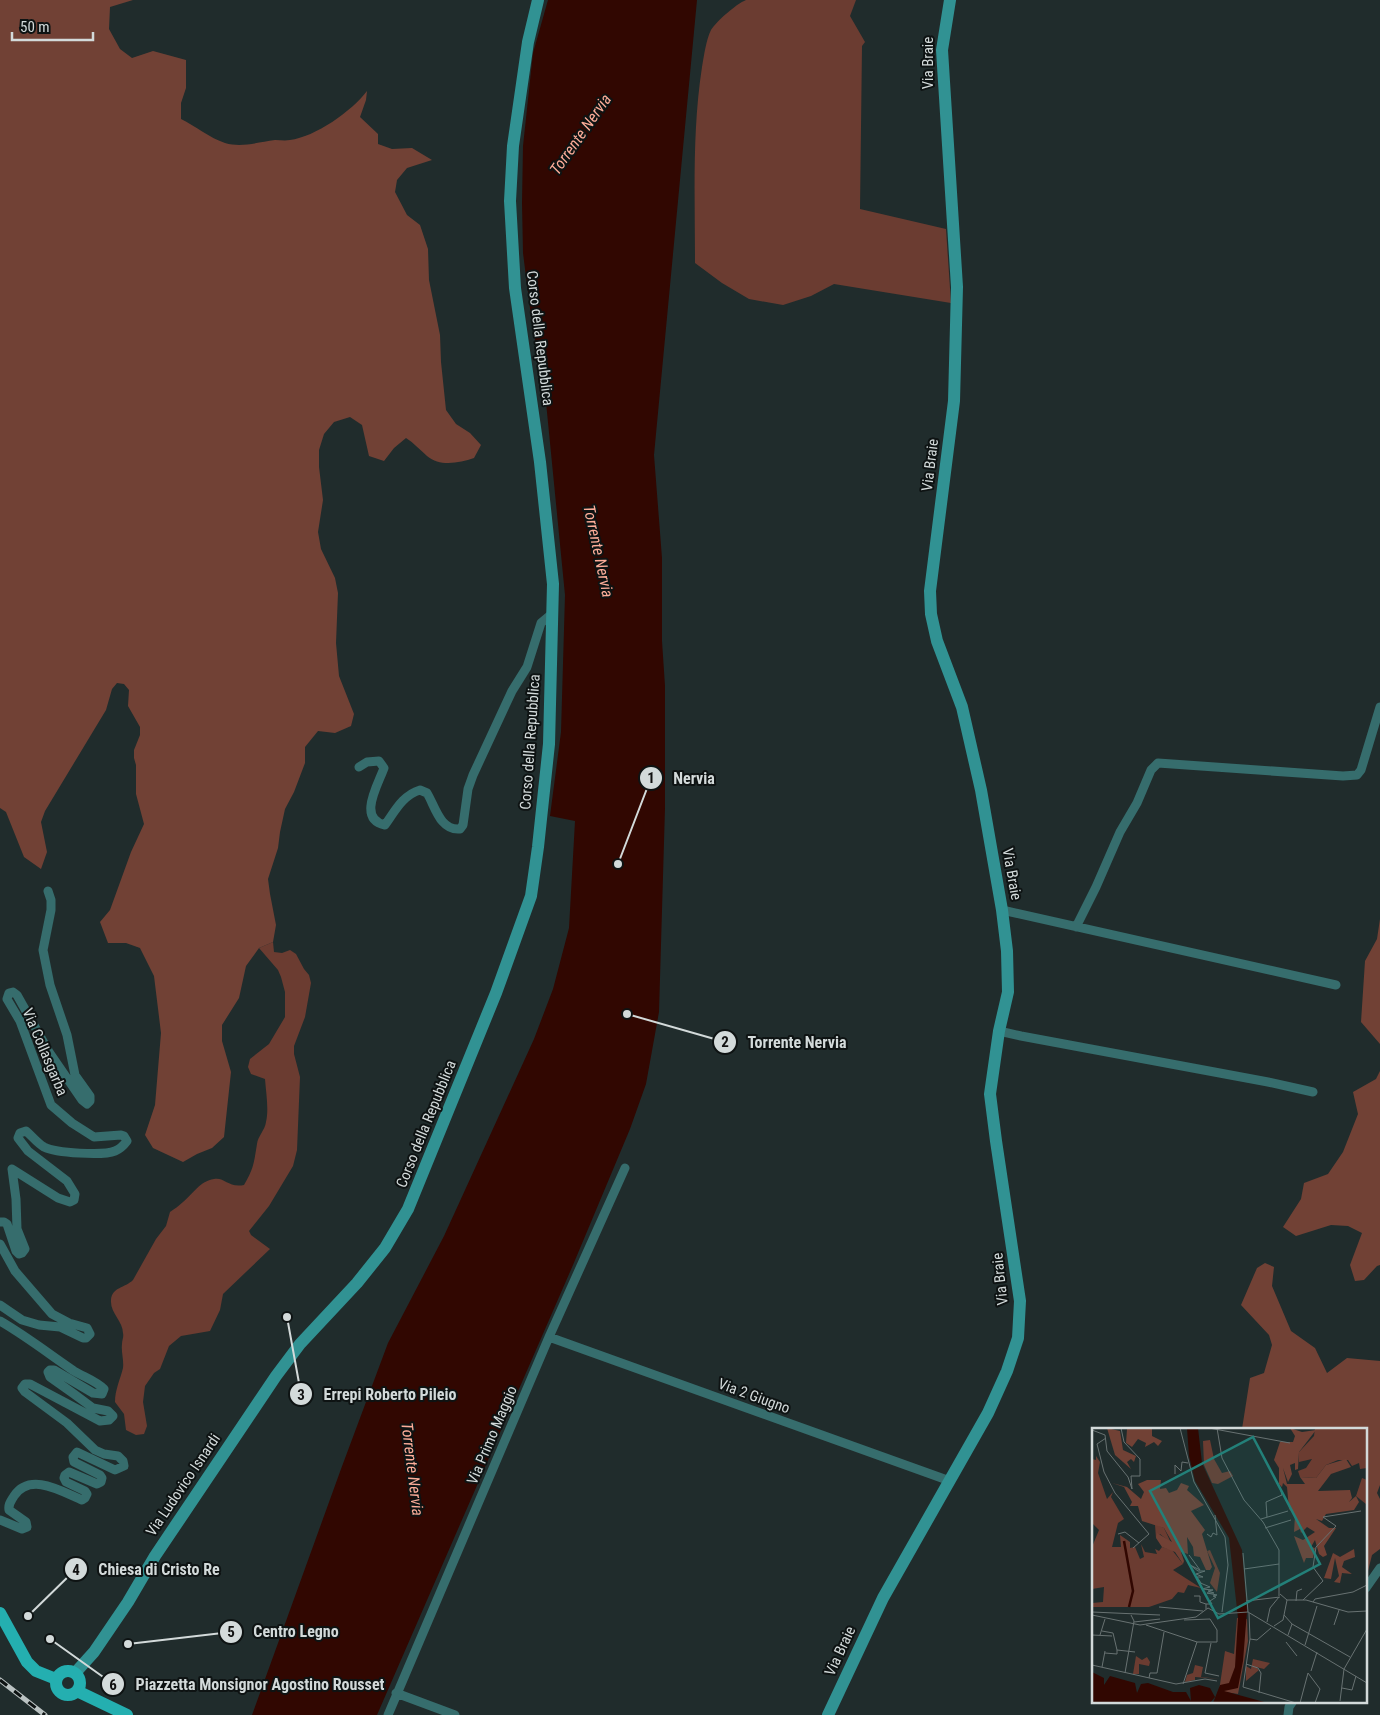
<svg xmlns="http://www.w3.org/2000/svg" width="1380" height="1715" font-family="'Roboto Condensed',sans-serif">
  <style>
    .green { fill: #6b3c31 }
    .forest { fill: #714135 }
    .water { fill: #310701 }
    .lines { fill: none; stroke-linecap: round; stroke-linejoin: round }
    .street { stroke: #366d6d; stroke-width: 9 }
    .secondary { stroke: #319293; stroke-width: 12 }
    .primary { stroke: #24afb0; stroke-width: 12 }
    .rail-casing { stroke: #bac2c2; stroke-width: 5 }
    .rail { stroke: #0e1313; stroke-width: 3; stroke-dasharray: 9; stroke-linecap: butt }
    .labels { text-anchor: middle; stroke-width: 4; stroke-linejoin: round; paint-order: stroke }
    .street-label { font-size: 15px; fill: #d3dada; stroke: #0e1313 }
    .water-label { font-size: 16px; font-style: italic; fill: #fdad99; stroke: #0e1313 }
    .inset-river { fill: none; stroke: #310701; stroke-width: 2.5 }
    .inset-road { fill: none; stroke: #687272; stroke-width: 1 }
    .view { fill: #238079; fill-opacity: 0.15; stroke: #238079; stroke-width: 2.5 }
    .inset-edge { fill: none; stroke: #d3dada; stroke-width: 2.5 }
    .leader { fill: none; stroke: #d3dada; stroke-width: 2 }
    .callout-dot { fill: #d3dada; stroke: #0e1313; stroke-width: 2 }
    .mark-label { font-size: 15px; text-anchor: middle; font-weight: bold; fill: #111 }
    .callout-label { font-size: 16px; text-anchor: middle; font-weight: bold; fill: #d3dada; stroke: #0e1313; stroke-width: 4; stroke-linejoin: round; paint-order: stroke }
  </style>
  <rect width="100%" height="100%" fill="#202c2c"/>
  <!-- green -->
  <path class="green" d="M 746,0 L 856,0 L 850,16 L 865,42 L 862,46 L 860,209 L 946,229 L 951,303 L 834,284 L 811,296 L 783,305 L 749,299 L 722,283 L 695,263 C 695,198 692,132 702,67 C 704,56 706,40 711,30 C 717,21 736,4 746,0 Z
    M 273,942 L 274,952 L 282,953 L 290,950 L 296,954 L 304,969 L 309,975 L 311,983 L 305,1017 L 294,1046 L 294,1054 L 300,1077 L 297,1150 L 293,1166 L 269,1206 L 249,1231 L 251,1235 L 270,1249 L 223,1294 L 220,1310 L 210,1331 L 181,1336 L 169,1346 L 160,1369 L 154,1373 L 145,1386 L 143,1402 L 147,1426 L 144,1434 L 136,1435 L 126,1430 L 124,1414 L 115,1402 C 115,1390 120,1380 123,1368 C 124,1360 121,1352 122,1344 C 122,1340 124,1337 123,1333 C 123,1321 110,1313 111,1300 C 112,1287 125,1288 133,1280 L 156,1239 L 166,1226 L 170,1212 C 174,1209 179,1206 183,1202 C 193,1194 200,1181 214,1179 C 225,1177 228,1188 244,1185 C 254,1168 254,1162 257,1144 C 258,1136 265,1130 266,1122 C 269,1109 266,1093 265,1079 L 251,1074 L 248,1067 L 250,1059 L 269,1044 L 285,1017 L 285,992 L 281,977 L 278,970 L 259,948 Z"/>
  <!-- forest -->
  <path class="forest" d="M 0,0 L 133,0 L 110,7 L 109,29 L 120,49 L 132,58 L 153,51 L 186,60 L 186,88 L 181,103 L 181,119 C 195,126 210,138 225,143 C 242,148 258,142 275,140 C 280,140 285,141 290,140 C 315,137 352,111 367,91 L 366,100 L 360,117 L 378,134 L 378,144 L 392,149 L 412,148 L 432,160 L 407,168 L 397,180 L 395,192 L 407,215 L 420,225 L 428,249 L 429,280 L 440,335 L 441,362 L 446,410 L 456,424 L 470,433 L 481,445 L 474,458 C 459,463 440,467 427,456 C 420,450 414,443 406,438 L 394,448 L 384,461 L 369,456 L 362,425 L 350,417 L 334,422 L 324,434 L 319,450 L 319,467 L 323,500 L 318,532 L 321,549 L 335,578 L 338,593 L 336,643 L 339,676 L 354,714 L 351,726 L 335,733 L 318,731 L 305,747 L 305,763 L 294,792 L 285,809 L 280,832 L 278,848 L 268,879 L 270,894 L 276,925 L 273,942 L 259,948 L 246,966 L 239,998 L 222,1025 L 222,1041 L 231,1072 L 224,1137 L 212,1148 L 197,1154 L 183,1162 L 153,1148 L 145,1135 L 155,1105 L 161,1033 L 154,976 L 140,948 L 126,943 L 108,943 L 100,922 L 110,910 L 131,852 L 144,824 L 136,794 L 136,765 L 134,758 L 134,750 L 140,735 L 140,727 L 128,706 L 129,690 L 124,684 L 117,683 L 112,689 L 106,710 L 45,811 L 41,822 L 47,852 L 41,869 L 24,857 L 6,812 L 0,808 Z
    M 1380,919 L 1380,1044 L 1361,1022 L 1365,961 L 1377,939 Z
    M 1380,1071 L 1380,1265 L 1377,1266 L 1364,1280 L 1355,1281 L 1350,1265 L 1362,1233 L 1348,1226 L 1331,1225 L 1296,1236 L 1283,1227 L 1301,1199 L 1304,1183 L 1328,1174 L 1343,1152 L 1358,1114 L 1353,1092 L 1376,1079 Z
    M 1265,1263 L 1274,1267 L 1272,1286 L 1291,1331 L 1315,1348 L 1327,1373 L 1347,1358 L 1380,1361 L 1380,1485 L 1377,1493 L 1380,1499 L 1380,1549 L 1372,1555 L 1366,1579 L 1366,1429 L 1242,1429 L 1250,1378 L 1264,1373 L 1272,1345 L 1269,1335 L 1241,1305 L 1257,1268 Z"/>
  <!-- water -->
  <path class="water" d="M 548,0 L 697,0 L 654,455 L 662,558 L 662,641 L 665,686 L 665,808 L 659,1012 L 646,1084 L 630,1129 L 573,1265 L 377,1715 L 252,1715 L 341,1469 L 388,1343 L 444,1236 L 534,1039 L 553,989 L 569,928 L 575,821 L 550,816 L 561,732 L 565,595 L 545,392 L 532,324 L 523,253 L 522,203 L 523,146 L 533,53 Z"/>
  <g class="lines">
    <!-- street -->
    <path class="street" d="M 359,767 L 367,762 L 379,761 L 384,768 C 378,785 357,819 385,825 C 395,811 403,795 420,790 L 427,793 C 435,806 440,831 460,829 L 463,825 L 468,789 L 473,775 L 512,691 L 527,667 L 541,623 L 553,613
      M 1002,910 L 1336,985
      M 1076,927 L 1096,887 L 1120,832 L 1137,803 L 1151,770 L 1158,763 L 1343,776 L 1357,775 L 1361,770 L 1380,707
      M 999,1031 L 1021,1036 L 1268,1082 L 1313,1092
      M 12,1169 L 58,1198 L 70,1202 L 74,1200 L 75,1194 L 67,1181 L 28,1151 L 18,1138 L 20,1133 L 26,1131 C 32,1136 37,1143 44,1147 C 56,1153 103,1156 115,1151 C 120,1149 124,1145 127,1141 L 124,1136 L 121,1135 L 94,1137 L 72,1123 L 51,1105 L 20,1021 L 7,999 L 9,993 L 13,992 L 17,995 L 49,1052 L 82,1100 L 87,1104 L 90,1101 L 90,1096 L 75,1075 L 67,1035 L 50,985 L 43,950 L 51,910 L 51,900 L 48,891
      M 0,1222 L 4,1222 L 7,1224 L 16,1251 L 19,1254 L 22,1253 L 25,1249 L 17,1229 L 16,1199 L 12,1169
      M 0,1244 L 15,1271 L 52,1314 L 69,1323 L 87,1328 L 90,1334 L 86,1338 L 83,1338 L 60,1327 L 39,1325 L 22,1320 L 0,1305
      M 0,1321 C 26,1336 49,1354 74,1371 C 84,1377 96,1381 104,1389 L 102,1394 L 93,1393 L 54,1370 L 50,1370 L 48,1372 L 50,1377 L 74,1394 L 93,1408 L 108,1411 L 113,1416 L 109,1420 L 100,1421 L 30,1384 L 25,1384 L 22,1388 L 25,1392 L 67,1423 L 95,1450 L 104,1454 L 118,1456 L 123,1461 L 124,1466 L 115,1470 L 77,1452 L 73,1457 L 74,1462 L 100,1475 L 102,1478 L 101,1482 L 97,1484 L 69,1472 L 65,1475 L 64,1478 L 66,1482 L 85,1491 L 87,1494 L 85,1498 L 82,1500 C 61,1491 30,1472 14,1496 C 11,1501 8,1504 9,1510 L 26,1522 L 27,1527 L 22,1529 L 0,1520
      M 549,1337 L 950,1481
      M 1366,1588 L 1380,1568
      M 396,1693 L 455,1715
      M 388,1715 L 549,1337 L 625,1168
      M 1288,1715 L 1289,1707 L 1293,1701"/>
    <!-- secondary -->
    <path class="secondary" d="M 75,1673 L 94,1652 L 128,1602 L 155,1556 L 276,1376 L 300,1344 L 357,1283 L 385,1248 L 408,1209 L 496,993 L 531,896 L 538,847 L 549,744 L 553,584 L 540,462 L 515,288 L 510,201 L 513,146 L 528,42 L 538,0
      M 828,1715 L 883,1598 L 988,1413 L 1007,1371 L 1018,1338 L 1020,1301 L 996,1141 L 990,1094 L 999,1031 L 1008,992 L 1007,951 L 1002,910 L 981,790 L 962,707 L 937,641 L 931,614 L 930,591 L 954,401 L 957,287 L 942,50 L 950,0"/>
    <!-- primary -->
    <path class="primary" d="M 0,1613 L 27,1662 L 36,1671 L 56,1679
      M56 1683a12 12 0 1 1 24 0a12 12 0 1 1-24 0Z
      M 77,1691 L 127,1715"/>
    <defs>
      <path id="rail" d="M 0,1680 L 45,1715"/>
    </defs>
    <!-- rail casing -->
    <use href="#rail" class="rail-casing"/>
    <!-- rail -->
    <use href="#rail" class="rail"/>
  </g>
  <g class="labels">
    <!-- street labels -->
    <g class="street-label">
      <text transform="translate(928 63) rotate(-90)" y="5">Via Braie</text>
      <text transform="translate(540 338) rotate(83)" y="5">Corso della Repubblica</text>
      <text transform="translate(930 465) rotate(-83)" y="5">Via Braie</text>
      <text transform="translate(530 742) rotate(-86)" y="5">Corso della Repubblica</text>
      <text transform="translate(1012 874) rotate(80)" y="5">Via Braie</text>
      <text transform="translate(45 1052) rotate(67)" y="5">Via Collasgarba</text>
      <text transform="translate(426 1124) rotate(-68)" y="5">Corso della Repubblica</text>
      <text transform="translate(1000 1279) rotate(-96)" y="5">Via Braie</text>
      <text transform="translate(754 1396) rotate(20)" y="5">Via 2 Giugno</text>
      <text transform="translate(492 1435) rotate(-67)" y="5">Via Primo Maggio</text>
      <text transform="translate(183 1485) rotate(-56)" y="5">Via Ludovico Isnardi</text>
      <text transform="translate(840 1651) rotate(-65)" y="5">Via Braie</text>
    </g>
    <!-- water labels -->
    <g class="water-label">
      <text transform="translate(580 134) rotate(-55)" y="6">Torrente Nervia</text>
      <text transform="translate(599 551) rotate(78)" y="6">Torrente Nervia</text>
      <text transform="translate(413 1469) rotate(83)" y="6">Torrente Nervia</text>
    </g>
  </g>
  <!-- overview -->
  <g transform="translate(1092 1428)">
    <rect width="275" height="275" fill="#202c2c"/>
    <path d="M 223,0 L 275,0 L 275,40 L 268,41 L 267,35 L 260,38 L 256,32 L 246,32 L 234,37 L 224,50 L 208,49 L 206,43 L 214,40 L 220,31 L 207,34 L 207,24 L 222,8 ZM 118,12 L 122,31 L 130,45 L 138,43 L 141,48 L 126,56 L 120,55 L 112,37 L 111,13 ZM 4,28 L 8,34 L 6,45 L 15,71 L 21,64 L 19,69 L 32,91 L 26,95 L 20,119 L 29,119 L 28,107 L 38,114 L 38,120 L 43,119 L 48,131 L 52,129 L 49,116 L 53,124 L 65,126 L 63,121 L 67,123 L 70,119 L 80,122 L 91,136 L 81,142 L 109,160 L 96,157 L 92,165 L 86,164 L 80,171 L 57,179 L 0,179 L 0,175 L 11,174 L 12,159 L 0,161 L 0,119 L 7,102 L 0,95 L 0,31 L 4,32 ZM 270,50 L 275,52 L 274,76 L 264,68 ZM 54,92 L 72,100 L 79,115 L 68,106 L 64,110 L 63,97 ZM 118,122 L 128,145 L 125,164 L 118,155 L 123,140 L 115,123 ZM 145,190 L 155,191 L 156,213 L 146,266 L 127,263 L 133,223 L 142,226 ZM 44,228 L 50,232 L 55,229 L 58,234 L 57,238 L 47,236 L 47,246 L 41,246 ZM 161,231 L 178,235 L 172,241 L 164,239 L 167,242 L 154,253 L 154,238 L 159,241 ZM 103,237 L 111,239 L 109,249 L 128,251 L 103,249 L 103,252 L 93,254 L 95,247 L 101,245 Z" fill="#6b3c31"/>
    <path d="M 15,0 L 28,3 L 31,22 L 44,28 L 42,34 L 39,31 L 35,34 L 39,41 L 23,27 ZM 60,0 L 60,8 L 70,13 L 66,18 L 62,14 L 53,19 L 54,15 L 46,11 L 40,19 L 34,15 L 35,1 ZM 198,0 L 210,4 L 224,2 L 207,24 L 206,41 L 203,42 L 203,35 L 198,37 L 200,46 L 196,54 L 191,40 L 195,56 L 213,56 L 208,49 L 224,50 L 234,37 L 254,31 L 259,39 L 239,46 L 226,63 L 258,62 L 260,70 L 257,74 L 264,68 L 267,74 L 262,82 L 234,86 L 230,93 L 224,91 L 237,100 L 244,100 L 232,118 L 235,127 L 231,129 L 227,126 L 223,112 L 219,119 L 223,120 L 221,130 L 214,130 L 212,135 L 202,108 L 211,112 L 223,104 L 215,99 L 209,105 L 208,101 L 202,104 L 203,87 L 197,81 L 195,59 L 191,55 L 190,59 L 187,56 L 187,40 L 182,32 L 188,14 L 201,14 L 203,8 ZM 55,52 L 69,52 L 68,61 L 74,60 L 77,65 L 85,62 L 89,55 L 97,58 L 95,62 L 112,77 L 99,83 L 113,102 L 110,106 L 120,139 L 118,142 L 114,142 L 108,129 L 102,128 L 101,119 L 95,109 L 96,126 L 89,124 L 92,133 L 91,136 L 83,124 L 70,119 L 64,110 L 65,105 L 80,114 L 72,100 L 50,93 L 46,78 L 38,78 L 40,74 L 32,59 L 20,55 L 35,59 L 49,71 L 52,64 L 46,56 ZM 262,121 L 263,129 L 252,133 L 250,139 L 260,146 L 250,145 L 248,155 L 242,154 L 247,148 L 243,130 L 239,151 L 232,150 L 241,125 L 248,129 Z" fill="#714135"/>
    <path d="M 95,0 L 106,0 L 110,35 L 150,122 L 155,183 L 151,233 L 146,260 L 132,263 L 176,275 L 121,275 L 128,257 L 137,255 L 143,239 L 146,190 L 137,110 L 103,53 L 97,28 ZM 0,244 L 12,250 L 12,257 L 18,248 L 43,255 L 45,265 L 49,256 L 56,255 L 81,264 L 94,264 L 99,273 L 98,260 L 107,257 L 118,260 L 123,269 L 118,275 L 0,275 Z" fill="#310701"/>
    <path class="inset-river" d="M 32,113 L 41,163 L 37,179"/>
    <path class="inset-road" d="M 88,0 L 102,54 L 133,109 L 136,137 L 130,184M 117,0 L 198,15M 125,0 L 130,30 L 152,72 L 171,94 L 187,122 L 187,168M 0,2 L 13,7 L 15,23 L 36,49 L 40,61 L 39,48 L 48,48 L 48,31 L 32,14 L 29,0M 14,10 L 5,16 L 12,44 L 23,65 L 57,106 L 41,120M 83,46 L 83,37 L 89,43 L 90,34 L 96,35M 175,89 L 174,74 L 190,67 L 188,59M 169,91 L 196,83M 173,100 L 199,92M 26,106 L 33,104 L 47,115M 115,106 L 119,109 L 121,105 L 125,107 L 123,87M 151,125 L 156,184M 97,127 L 108,142 L 98,137 L 106,143 L 113,143 L 104,146 L 111,149 L 105,149 L 109,155 L 106,154 L 118,159 L 110,161 L 121,162 L 116,163 L 122,165 L 115,165 L 125,167 L 121,168 L 124,169 L 118,173 L 120,176 L 114,176 L 114,181M 152,141 L 187,136M 188,166 L 195,172 L 214,172 L 256,184 L 275,183M 102,168 L 108,168 L 108,174 L 114,176M 211,172 L 231,153 L 221,139 L 224,119 L 244,98 L 231,89 L 269,83M 154,173 L 188,169M 204,173 L 205,163 L 210,161M 221,174 L 223,171 L 261,164 L 275,157M 67,179 L 111,183M 0,184 L 68,187M 157,185 L 158,211 L 151,259 L 204,275M 0,187 L 48,197 L 104,189 L 116,180 L 127,186 L 156,184 L 275,255M 192,187 L 200,196 L 196,207M 42,194 L 68,191M 175,194 L 178,180 L 187,169M 200,196 L 258,229M 54,197 L 105,214 L 125,214 L 125,202 L 118,191 L 92,192M 242,197 L 247,182M 182,198 L 191,192 L 195,172M 10,203 L 21,205 L 25,222M 0,207 L 20,208M 8,207 L 13,191M 158,211 L 165,212 L 179,200M 194,214 L 205,228M 119,215 L 113,245 L 127,248M 213,217 L 225,178M 25,222 L 43,224M 13,225 L 25,226 L 25,222M 154,236 L 166,240 L 169,245 L 167,265M 0,237 L 84,256 L 113,251 L 125,253M 10,239 L 13,223M 252,241 L 275,201M 219,243 L 225,224M 33,245 L 42,193 L 39,187M 57,250 L 58,245 L 65,245 L 72,204M 91,256 L 105,214M 250,260 L 260,262 L 264,248M 248,273 L 252,241M 208,275 L 216,245 L 228,261 L 223,275"/>
    <path class="view" d="M 161,9 L 228,136 L 126,190 L 58,63 Z"/>
    <rect width="275" height="275" class="inset-edge"/>
  </g>
  <!-- callouts -->
  <path class="leader" d="M618 864L651 778M627 1014L725 1042M287 1317L301 1394M28 1616L76 1569M128 1644L231 1632M50 1639L113 1684"/>
  <g class="callout-dot">
    <circle cx="618" cy="864" r="5"/>
    <circle cx="627" cy="1014" r="5"/>
    <circle cx="287" cy="1317" r="5"/>
    <circle cx="28" cy="1616" r="5"/>
    <circle cx="128" cy="1644" r="5"/>
    <circle cx="50" cy="1639" r="5"/>
    <circle cx="651" cy="778" r="12"/>
    <circle cx="725" cy="1042" r="12"/>
    <circle cx="301" cy="1394" r="12"/>
    <circle cx="76" cy="1569" r="12"/>
    <circle cx="231" cy="1632" r="12"/>
    <circle cx="113" cy="1684" r="12"/>
  </g>
  <g class="mark-label">
    <text x="651" y="783">1</text>
    <text x="725" y="1047">2</text>
    <text x="301" y="1400">3</text>
    <text x="76" y="1575">4</text>
    <text x="231" y="1637">5</text>
    <text x="113" y="1690">6</text>
  </g>
  <g class="callout-label">
    <text x="694" y="784">Nervia</text>
    <text x="797" y="1048">Torrente Nervia</text>
    <text x="390" y="1400">Errepi Roberto Pileio</text>
    <text x="159" y="1575">Chiesa di Cristo Re</text>
    <text x="296" y="1637">Centro Legno</text>
    <text x="260" y="1690">Piazzetta Monsignor Agostino Rousset</text>
  </g>
  <!-- scale -->
  <path d="M12 32v8h81v-8" fill="none" stroke="#d3dada" stroke-width="2.5"/>
  <text x="20" y="32" font-size="15" fill="#d3dada" stroke="#0e1313" stroke-width="4" paint-order="stroke">50 m</text>
</svg>
